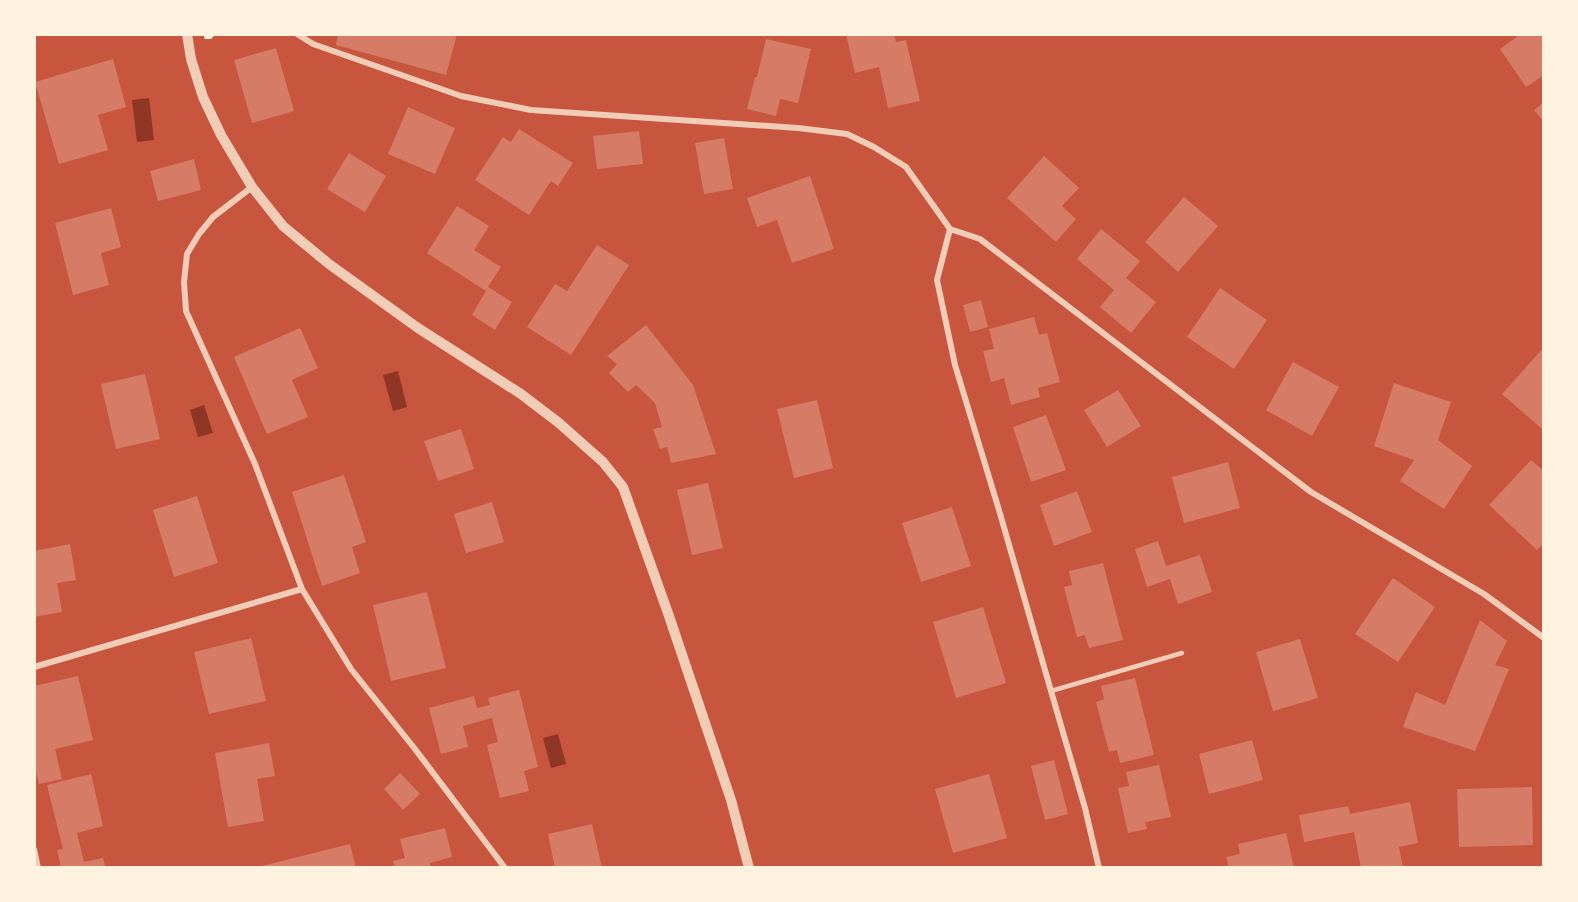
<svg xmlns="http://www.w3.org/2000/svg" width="1578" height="902" font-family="'Alegreya Sans',sans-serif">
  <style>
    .water { fill: #8f3625 }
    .building { fill: #d67c66 }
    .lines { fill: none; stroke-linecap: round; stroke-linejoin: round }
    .path { stroke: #fff3e0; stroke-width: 4 }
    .service { stroke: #f1ccb7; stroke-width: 4.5 }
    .minor { stroke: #f1ccb7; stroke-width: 6 }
    .tertiary { stroke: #f1ccb7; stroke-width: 10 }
  </style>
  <rect width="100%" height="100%" fill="#c8553d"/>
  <!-- water -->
  <path class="water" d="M 149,98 L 154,140 L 137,142 L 132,100 Z
    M 398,371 L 407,407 L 393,411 L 383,375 Z
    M 204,405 L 213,433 L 198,437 L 190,410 Z
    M 558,734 L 566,764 L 551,768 L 543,738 Z"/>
  <!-- building -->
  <path class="building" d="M 338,34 L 457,34 L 446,75 L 336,45 Z
    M 846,34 L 894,34 L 896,42 L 906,40 L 920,101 L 888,108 L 879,67 L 855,73 Z
    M 1521,34 L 1544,34 L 1544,75 L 1526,87 L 1500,49 Z
    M 766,39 L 811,49 L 798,103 L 780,99 L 776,116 L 747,109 L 755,77 L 757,77 Z
    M 276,48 L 294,111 L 252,123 L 234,60 Z
    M 113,59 L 126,107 L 98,115 L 108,150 L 59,164 L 35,82 Z
    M 1544,102 L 1544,122 L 1534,110 Z
    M 408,107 L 455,128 L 435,174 L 388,154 Z
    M 519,129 L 573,163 L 558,186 L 551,181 L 529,215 L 475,180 L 503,137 L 511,142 Z
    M 639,131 L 643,164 L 597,169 L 593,136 Z
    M 724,138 L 733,189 L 704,194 L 695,143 Z
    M 349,153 L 386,176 L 365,212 L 327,189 Z
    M 1044,156 L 1079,188 L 1062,206 L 1076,219 L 1056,242 L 1007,198 Z
    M 194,159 L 201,190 L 158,201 L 150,171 Z
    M 810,176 L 834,249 L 792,263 L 777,220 L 757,227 L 747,198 Z
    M 1184,197 L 1218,226 L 1178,272 L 1145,242 Z
    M 457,206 L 489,226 L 474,250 L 501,267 L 488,287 L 512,302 L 495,330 L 472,315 L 486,291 L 427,253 Z
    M 111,208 L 121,247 L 101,253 L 109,285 L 73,295 L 55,223 Z
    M 1101,229 L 1140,261 L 1126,278 L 1156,302 L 1131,333 L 1100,307 L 1114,290 L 1077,259 Z
    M 597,245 L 629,265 L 571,355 L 527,327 L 555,284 L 567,291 Z
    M 1220,288 L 1267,320 L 1234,369 L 1187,337 Z
    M 981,300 L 988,327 L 970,332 L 963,305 Z
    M 1034,317 L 1039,335 L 1047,333 L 1060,382 L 1038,388 L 1040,397 L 1011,405 L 1004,378 L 991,382 L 983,351 L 994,349 L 989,329 Z
    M 646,325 L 693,385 L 716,454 L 671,463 L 667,447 L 660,449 L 653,429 L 662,427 L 655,403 L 636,385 L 628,392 L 609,373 L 617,364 L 607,356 Z
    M 300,328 L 318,368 L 292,380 L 308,417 L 267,434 L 234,357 Z
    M 1544,347 L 1544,427 L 1542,429 L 1502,394 Z
    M 1293,362 L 1339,387 L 1312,436 L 1266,410 Z
    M 145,374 L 160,439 L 116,449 L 101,384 Z
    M 1394,383 L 1451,402 L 1438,440 L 1472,466 L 1444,509 L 1400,481 L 1414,460 L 1374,446 Z
    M 1118,390 L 1141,426 L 1107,447 L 1084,410 Z
    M 817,400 L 833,468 L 794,478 L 777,409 Z
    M 1046,415 L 1066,470 L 1031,482 L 1013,427 Z
    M 461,429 L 474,469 L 438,481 L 424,441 Z
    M 1531,460 L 1544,471 L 1544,543 L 1537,550 L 1489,505 Z
    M 1228,462 L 1240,508 L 1184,523 L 1172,477 Z
    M 344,475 L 366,542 L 352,547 L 360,573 L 322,586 L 292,492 Z
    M 708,483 L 723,548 L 692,555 L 677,490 Z
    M 1077,491 L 1092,532 L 1054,546 L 1040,505 Z
    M 197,496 L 218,563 L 174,577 L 153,510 Z
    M 492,502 L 504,542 L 466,553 L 454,514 Z
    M 952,507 L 971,566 L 921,582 L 902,523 Z
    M 1158,541 L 1166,566 L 1200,555 L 1212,592 L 1178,604 L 1170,579 L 1147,587 L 1135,549 Z
    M 70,544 L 76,580 L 57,583 L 62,612 L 34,617 L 34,551 Z
    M 1103,563 L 1123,640 L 1089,648 L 1085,635 L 1077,637 L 1064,587 L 1072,585 L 1069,571 Z
    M 1393,578 L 1435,607 L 1398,662 L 1355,634 Z
    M 427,592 L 446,668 L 391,681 L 373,605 Z
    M 983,607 L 1006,683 L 956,698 L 933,622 Z
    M 1480,620 L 1507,641 L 1495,665 L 1509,669 L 1475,751 L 1403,727 L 1416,692 L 1445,705 Z
    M 251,638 L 266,701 L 209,714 L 194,652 Z
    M 1300,639 L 1318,698 L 1273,711 L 1256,652 Z
    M 78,676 L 93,740 L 55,749 L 62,779 L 39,784 L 34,765 L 34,686 Z
    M 1135,678 L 1154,755 L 1120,763 L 1117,750 L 1109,752 L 1096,702 L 1104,699 L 1101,686 Z
    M 519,690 L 538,767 L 524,771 L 529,791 L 500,798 L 487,745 L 498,742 L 492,718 L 463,726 L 468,747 L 441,754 L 429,708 L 474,696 L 477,708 L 490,705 L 488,698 Z
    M 1252,740 L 1263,780 L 1209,794 L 1199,754 Z
    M 269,743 L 275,776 L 257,779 L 264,821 L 228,827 L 215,753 Z
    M 1054,760 L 1068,814 L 1045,820 L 1031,766 Z
    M 1159,765 L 1171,817 L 1145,822 L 1147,829 L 1128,833 L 1118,788 L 1129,786 L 1126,772 Z
    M 400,773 L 420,794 L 403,810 L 384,789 Z
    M 91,774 L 103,826 L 77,833 L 84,862 L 103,858 L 106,868 L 61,868 L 57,850 L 63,849 L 47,785 Z
    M 989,774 L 1007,838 L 953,853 L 935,789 Z
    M 1532,787 L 1533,845 L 1459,847 L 1457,789 Z
    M 1410,802 L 1418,843 L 1399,847 L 1403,868 L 1361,868 L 1354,832 L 1304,842 L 1299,815 L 1348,806 L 1350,814 Z
    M 592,824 L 602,868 L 555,868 L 548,834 Z
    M 445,828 L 452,857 L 430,863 L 431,868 L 395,868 L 393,861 L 405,858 L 400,839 Z
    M 1286,833 L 1294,868 L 1229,868 L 1226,857 L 1240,854 L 1238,844 Z
    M 350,844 L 356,868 L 258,868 L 258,867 Z"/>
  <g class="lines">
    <!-- path -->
    <path class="path" d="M 206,37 L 210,37 L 213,34"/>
    <!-- service -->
    <path class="service" d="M 1051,691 L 1182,653"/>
    <!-- minor -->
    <path class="minor" d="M 297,34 L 313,44 L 461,96 L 531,110 L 798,128 L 847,134 L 874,147 L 906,167 L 950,229 L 980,239 L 1311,492 L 1484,594 L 1544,638
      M 252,187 L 213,217 L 199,234 L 187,254 L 184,282 L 186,311 L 255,464 L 302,589 L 351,669 L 415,749 L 505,868
      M 950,229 L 937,280 L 955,365 L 999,510 L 1051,691 L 1085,808 L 1099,868
      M 34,667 L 302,589
      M 34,849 L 38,868"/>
    <!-- tertiary -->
    <path class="tertiary" d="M 187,34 L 191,59 L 203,97 L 221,135 L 252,187 L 283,226 L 329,264 L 418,328 L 521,394 L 559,423 L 603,462 L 623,487 L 669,616 L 731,800 L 749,868"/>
  </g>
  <!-- border -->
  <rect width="1578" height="902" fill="none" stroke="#fff3e0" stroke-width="72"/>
</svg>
